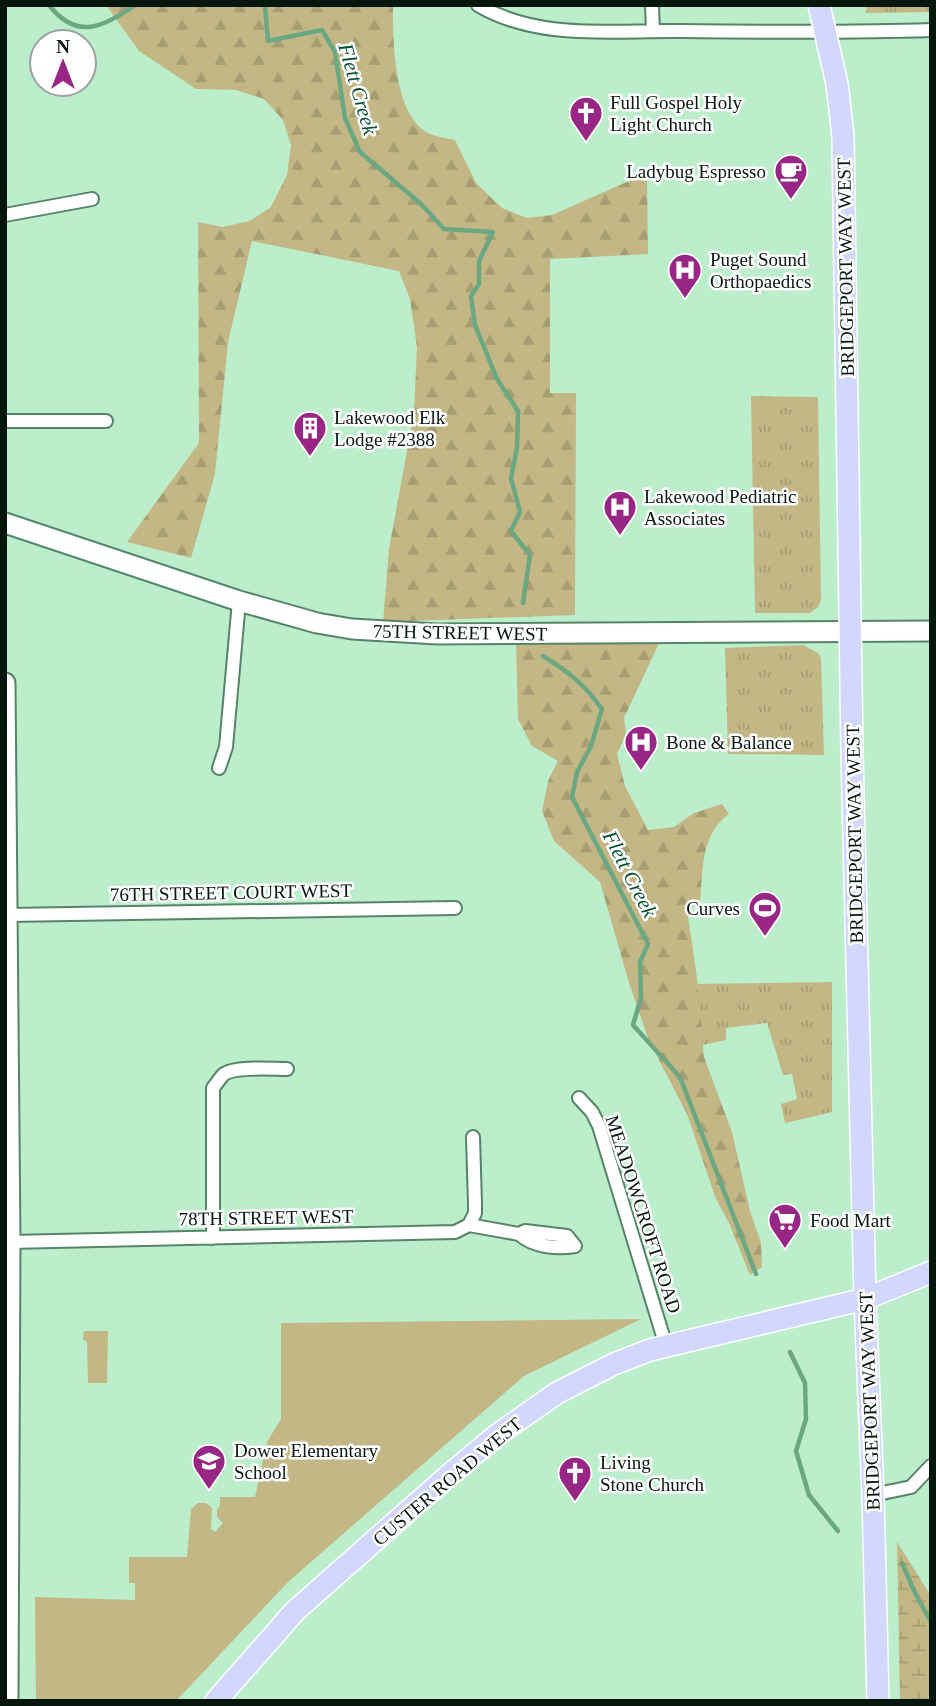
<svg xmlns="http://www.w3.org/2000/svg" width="936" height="1706" font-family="Georgia,serif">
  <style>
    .grass { fill: url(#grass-tufts) }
    .forest { fill: url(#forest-firs) }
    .wetland { fill: url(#wetland-marsh) }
    .park { fill: #c3b785 }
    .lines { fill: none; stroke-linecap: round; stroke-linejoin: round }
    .stream { stroke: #6ba781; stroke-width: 4.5 }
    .street-casing { stroke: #568466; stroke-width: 16 }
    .secondary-casing { stroke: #568466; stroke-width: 23 }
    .primary-casing { stroke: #fff; stroke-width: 24 }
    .street { stroke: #fff; stroke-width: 12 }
    .secondary { stroke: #fff; stroke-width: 19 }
    .primary { stroke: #d1d8fb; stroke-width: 21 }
    .labels { text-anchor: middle; stroke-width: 5; stroke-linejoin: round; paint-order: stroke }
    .poi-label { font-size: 19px; fill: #05170c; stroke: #fff; text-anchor: start }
    .street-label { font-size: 19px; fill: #05170c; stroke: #fff }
    .water-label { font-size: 21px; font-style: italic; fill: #04512d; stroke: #fff }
  </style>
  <defs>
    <pattern id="grass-tufts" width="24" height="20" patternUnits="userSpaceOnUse" patternTransform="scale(1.75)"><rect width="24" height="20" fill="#c3b785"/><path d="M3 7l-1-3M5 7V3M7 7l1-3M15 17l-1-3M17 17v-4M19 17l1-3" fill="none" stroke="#a69d72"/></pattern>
    <pattern id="forest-firs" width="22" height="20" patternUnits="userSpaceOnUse" patternTransform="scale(1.75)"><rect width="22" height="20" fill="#c3b785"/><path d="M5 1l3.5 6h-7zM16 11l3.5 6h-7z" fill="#a69d72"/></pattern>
    <pattern id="wetland-marsh" width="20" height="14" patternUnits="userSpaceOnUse" patternTransform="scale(1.75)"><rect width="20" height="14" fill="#c3b785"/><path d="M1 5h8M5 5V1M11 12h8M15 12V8" fill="none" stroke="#a69d72"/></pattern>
  </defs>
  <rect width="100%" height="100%" fill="#bceecc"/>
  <!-- grass -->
  <path class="grass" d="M 860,5 L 931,5 L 931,12 L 865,13 L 867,8 Z
    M 751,396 L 818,397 L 821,600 L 818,607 L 810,613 L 755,613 Z
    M 803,645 L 818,653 L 821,658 L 824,755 L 728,754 L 725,648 Z
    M 832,982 L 832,1112 L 785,1123 L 781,1104 L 797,1099 L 792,1074 L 783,1075 L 767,1023 L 726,1028 L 726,1040 L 698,1046 L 694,984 Z"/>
  <!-- forest -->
  <path class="forest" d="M 106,5 L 393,5 C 393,40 393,114 428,133 C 436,137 446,138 455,140 L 476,183 L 502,208 L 527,218 L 552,215 L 647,173 L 648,254 L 550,259 L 550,393 L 576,393 L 575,615 L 383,622 L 389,549 L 414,413 L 417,347 L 410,299 L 399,271 L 252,241 L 228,342 L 215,474 L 191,558 L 127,542 L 199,443 L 198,222 L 222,227 L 250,221 L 271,207 L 287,175 L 291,145 L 283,120 L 264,99 L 236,90 L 196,89 L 139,51 Z
    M 661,639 L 624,718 L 626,733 L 617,754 L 625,786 L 648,830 L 674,827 L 694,813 L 722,804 L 729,814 C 700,835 703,871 700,904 L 687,909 L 697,978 L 704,1057 L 732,1132 L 750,1211 L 761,1243 L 762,1267 L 750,1275 L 729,1223 L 716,1199 L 687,1114 L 649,1041 L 629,983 L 600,882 L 554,841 L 542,811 L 548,781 L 558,761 L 532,746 L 518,719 L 516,643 Z"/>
  <!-- wetland -->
  <path class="wetland" d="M 897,1542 L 931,1596 L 931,1701 L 900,1701 Z"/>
  <!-- park -->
  <path class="park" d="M 641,1319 L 524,1376 L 288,1582 L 176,1701 L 36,1701 L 35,1597 L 135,1600 L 135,1583 L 129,1583 L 129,1557 L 187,1557 L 191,1509 L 198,1503 L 206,1503 L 212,1508 L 211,1529 L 215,1532 L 223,1523 L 217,1517 L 217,1509 L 220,1506 L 220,1497 L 255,1497 L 267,1442 L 281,1419 L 281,1323 Z
    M 84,1331 L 108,1331 L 107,1383 L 88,1383 L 87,1341 L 83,1340 Z"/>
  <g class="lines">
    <!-- stream -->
    <path class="stream" d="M 49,5 C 77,41 104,27 135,5
      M 265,5 L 268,41 L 322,30 L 335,52 L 345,118 L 360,152 L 421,204 L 444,229 L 493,232 L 479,261 L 479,284 L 471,296 L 475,325 L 497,379 L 518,411 L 517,448 L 511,478 L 520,512 L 511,531 L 530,555 L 523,603
      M 543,656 C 569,672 584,684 602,709 L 591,746 L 577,772 L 572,797 L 648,944 L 640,962 L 641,998 L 633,1025 L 680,1077 L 756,1274
      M 790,1352 L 805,1383 L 806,1419 L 796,1451 L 809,1495 L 838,1531
      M 902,1563 L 916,1595 L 931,1622"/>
    <defs>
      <path id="street" d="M 478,5 C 539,41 613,30 681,31 C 764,32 847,33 931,30
        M 652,5 L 653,31
        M 5,215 L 92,199
        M 5,421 L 106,421
        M 219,768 L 226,747 L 239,601
        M 8,915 L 455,908
        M 579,1098 L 592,1112 L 599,1126 L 666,1346
        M 469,1225 L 475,1213 L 475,1204 L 473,1137
        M 213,1238 L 213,1088 C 217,1083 220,1078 224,1074 C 237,1066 271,1069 287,1069
        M 10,1242 L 455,1232 L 469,1225 L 519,1234 L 525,1231 L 567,1236 L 575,1246 C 557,1249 533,1247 519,1234
        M 873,1495 L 911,1487 L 931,1466"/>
      <path id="secondary" d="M 5,523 L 239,601 L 317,623 L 352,629 L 437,634 L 931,631
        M 5,683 L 10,1242 L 8,1701"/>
      <path id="primary" d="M 819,5 L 837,84 L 843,136 L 852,752 L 865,1299 L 873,1495 L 878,1701
        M 216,1701 L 295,1611 L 449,1475 L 497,1435 L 557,1393 L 614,1364 L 650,1350 L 865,1299 L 931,1272"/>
    </defs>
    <!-- street casing -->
    <use href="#street" class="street-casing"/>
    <!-- secondary casing -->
    <use href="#secondary" class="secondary-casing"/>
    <!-- primary casing -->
    <use href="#primary" class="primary-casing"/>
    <!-- street -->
    <use href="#street" class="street"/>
    <!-- secondary -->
    <use href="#secondary" class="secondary"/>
    <!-- primary -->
    <use href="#primary" class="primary"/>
  </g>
  <!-- icons -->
  <defs>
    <symbol id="church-pin" viewBox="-11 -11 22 30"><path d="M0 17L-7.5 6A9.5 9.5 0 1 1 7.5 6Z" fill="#972685" stroke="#fff"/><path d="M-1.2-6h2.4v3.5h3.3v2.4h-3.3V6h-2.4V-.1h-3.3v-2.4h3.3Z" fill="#fff"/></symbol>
    <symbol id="cafe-pin" viewBox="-11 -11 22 30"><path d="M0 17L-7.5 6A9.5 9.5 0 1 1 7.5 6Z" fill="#972685" stroke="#fff"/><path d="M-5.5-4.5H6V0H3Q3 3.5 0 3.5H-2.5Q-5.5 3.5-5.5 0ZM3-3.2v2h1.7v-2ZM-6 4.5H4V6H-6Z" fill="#fff"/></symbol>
    <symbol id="hospital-pin" viewBox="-11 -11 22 30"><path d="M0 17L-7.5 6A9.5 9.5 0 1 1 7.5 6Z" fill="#972685" stroke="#fff"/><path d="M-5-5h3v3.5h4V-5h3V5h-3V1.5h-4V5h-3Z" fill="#fff"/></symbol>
    <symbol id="building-pin" viewBox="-11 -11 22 30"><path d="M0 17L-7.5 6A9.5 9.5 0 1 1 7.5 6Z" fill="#972685" stroke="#fff"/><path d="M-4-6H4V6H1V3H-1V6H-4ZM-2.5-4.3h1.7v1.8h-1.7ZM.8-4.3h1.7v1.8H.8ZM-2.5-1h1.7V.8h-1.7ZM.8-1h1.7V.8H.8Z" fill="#fff"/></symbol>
    <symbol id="stadium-pin" viewBox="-11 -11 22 30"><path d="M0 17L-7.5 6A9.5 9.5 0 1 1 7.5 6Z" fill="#972685" stroke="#fff"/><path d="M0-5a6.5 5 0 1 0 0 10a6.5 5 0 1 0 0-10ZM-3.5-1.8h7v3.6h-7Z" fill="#fff"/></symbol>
    <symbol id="supermarket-pin" viewBox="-11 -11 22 30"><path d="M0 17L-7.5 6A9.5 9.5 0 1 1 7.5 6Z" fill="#972685" stroke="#fff"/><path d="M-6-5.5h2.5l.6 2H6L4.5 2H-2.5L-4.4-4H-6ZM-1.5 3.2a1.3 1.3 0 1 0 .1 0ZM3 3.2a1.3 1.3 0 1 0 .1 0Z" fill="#fff"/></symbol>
    <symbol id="school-pin" viewBox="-11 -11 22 30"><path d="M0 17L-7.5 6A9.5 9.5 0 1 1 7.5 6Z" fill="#972685" stroke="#fff"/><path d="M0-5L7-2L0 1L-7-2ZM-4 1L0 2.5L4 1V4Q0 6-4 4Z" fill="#fff"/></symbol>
  </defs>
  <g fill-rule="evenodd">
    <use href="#church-pin" x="567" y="94" width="38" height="52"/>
    <use href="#cafe-pin" x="772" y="152" width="38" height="52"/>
    <use href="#hospital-pin" x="666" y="251" width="38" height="52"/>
    <use href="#building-pin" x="291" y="409" width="38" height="52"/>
    <use href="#hospital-pin" x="601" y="488" width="38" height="52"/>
    <use href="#hospital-pin" x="622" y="723" width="38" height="52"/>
    <use href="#stadium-pin" x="746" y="889" width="38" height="52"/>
    <use href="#supermarket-pin" x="766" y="1201" width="38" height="52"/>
    <use href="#school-pin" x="190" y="1442" width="38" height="52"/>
    <use href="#church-pin" x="556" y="1454" width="38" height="52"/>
  </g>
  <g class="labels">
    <!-- poi labels -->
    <g class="poi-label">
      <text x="610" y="109">Full Gospel Holy<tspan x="610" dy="22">Light Church</tspan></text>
      <text x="766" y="178" text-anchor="end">Ladybug Espresso</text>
      <text x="710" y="266">Puget Sound<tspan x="710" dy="22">Orthopaedics</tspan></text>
      <text x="334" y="424">Lakewood Elk<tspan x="334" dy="22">Lodge #2388</tspan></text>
      <text x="644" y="503">Lakewood Pediatric<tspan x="644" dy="22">Associates</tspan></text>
      <text x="666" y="749">Bone &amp; Balance</text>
      <text x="740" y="915" text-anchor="end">Curves</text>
      <text x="810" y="1227">Food Mart</text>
      <text x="234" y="1457">Dower Elementary<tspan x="234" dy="22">School</tspan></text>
      <text x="600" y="1469">Living<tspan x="600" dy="22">Stone Church</tspan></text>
    </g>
    <!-- street labels -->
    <g class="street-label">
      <text transform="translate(845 267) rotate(-91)" y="7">BRIDGEPORT WAY WEST</text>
      <text transform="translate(460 632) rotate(1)" y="7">75TH STREET WEST</text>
      <text transform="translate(854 834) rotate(-91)" y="7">BRIDGEPORT WAY WEST</text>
      <text transform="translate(231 892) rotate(-1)" y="7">76TH STREET COURT WEST</text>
      <text transform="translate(644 1214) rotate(72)" y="7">MEADOWCROFT ROAD</text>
      <text transform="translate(266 1217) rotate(-1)" y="7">78TH STREET WEST</text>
      <text transform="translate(869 1401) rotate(-92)" y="7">BRIDGEPORT WAY WEST</text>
      <text transform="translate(447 1481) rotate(-40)" y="7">CUSTER ROAD WEST</text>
    </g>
    <!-- water labels -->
    <g class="water-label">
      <text transform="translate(358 89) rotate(74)" y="7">Flett Creek</text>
      <text transform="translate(630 874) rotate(63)" y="7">Flett Creek</text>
    </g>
  </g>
  <!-- border -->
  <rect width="936" height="1706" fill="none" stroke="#05170c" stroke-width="14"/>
  <!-- north arrow -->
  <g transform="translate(63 63)"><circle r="33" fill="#ffffff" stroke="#9ba29e" stroke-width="2"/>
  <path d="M0-5L12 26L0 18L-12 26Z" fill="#972685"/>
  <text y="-10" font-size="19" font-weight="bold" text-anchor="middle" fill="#05170c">N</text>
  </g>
</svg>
